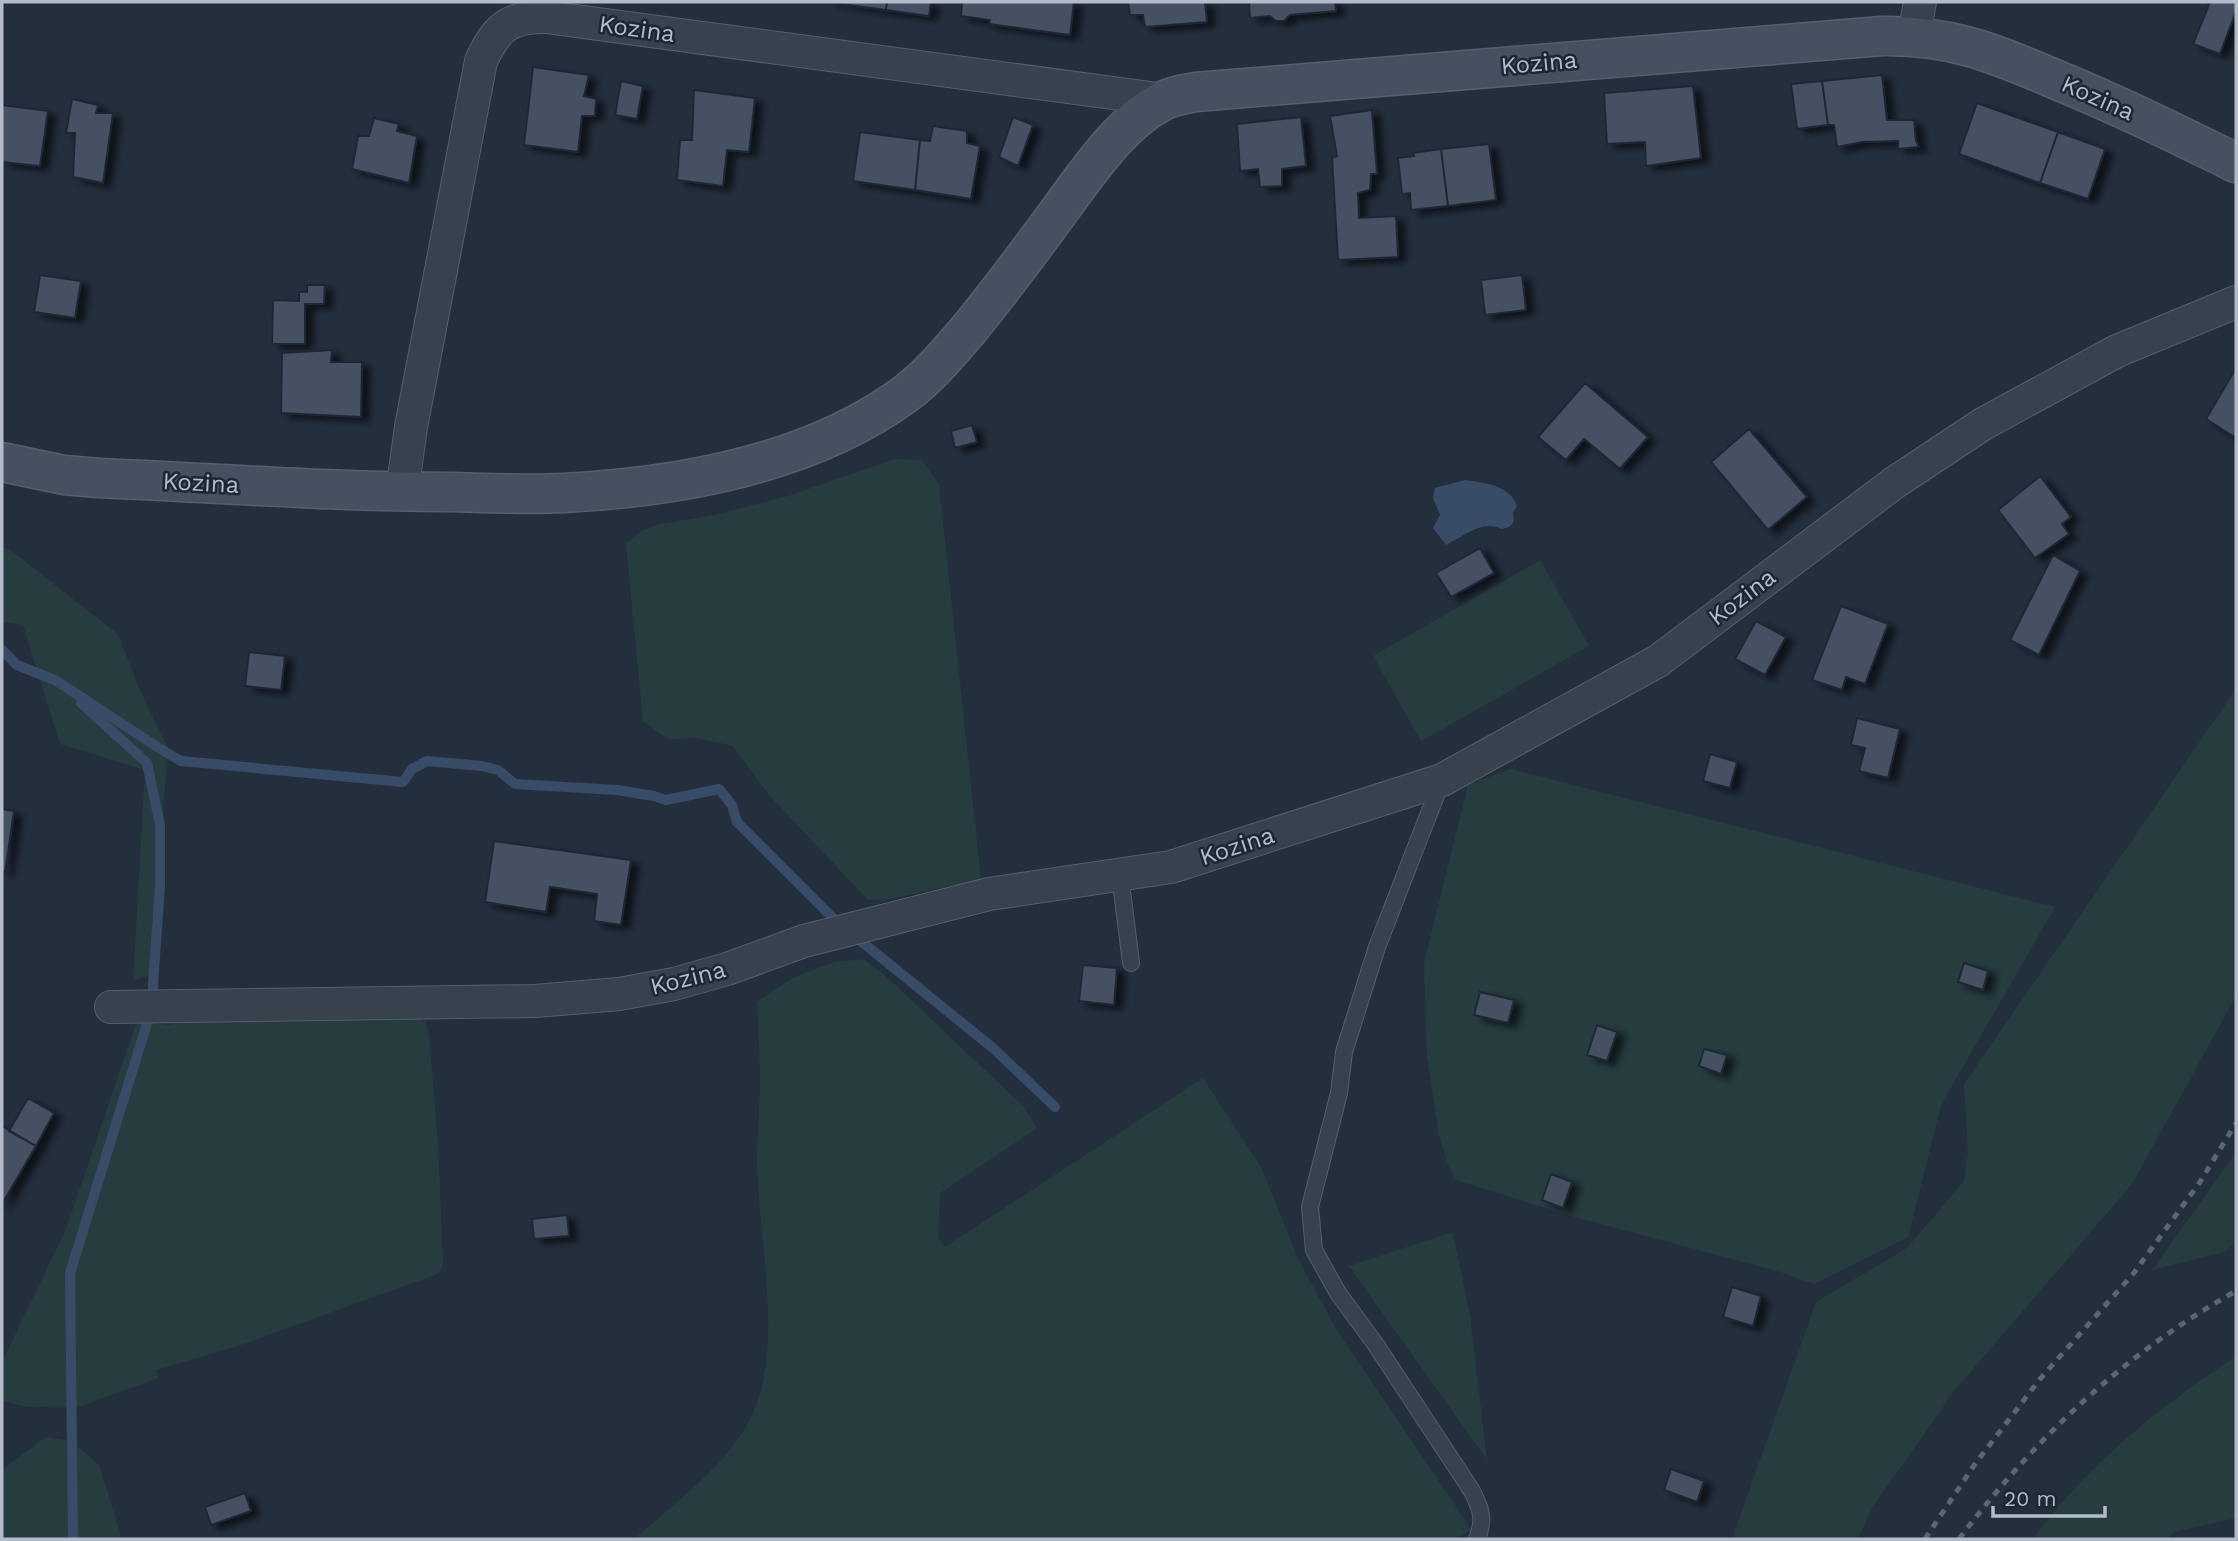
<svg xmlns="http://www.w3.org/2000/svg" width="2238" height="1541" font-family="'Work Sans',sans-serif">
  <style>
    .green { fill: #263c3f }
    .water { fill: #394c67 }
    .lines { fill: none; stroke-linecap: round; stroke-linejoin: round }
    .stream { stroke: #394c67; stroke-width: 10 }
    .building { fill: #455162; stroke: #1f2835; stroke-width: 2; filter: url(#shadow) }
    .service-casing { stroke: #565f6c; stroke-width: 18 }
    .minor-casing { stroke: #565f6c; stroke-width: 34 }
    .secondary-casing { stroke: #565f6c; stroke-width: 41 }
    .service { stroke: #38414e; stroke-width: 16 }
    .minor { stroke: #38414e; stroke-width: 32 }
    .secondary { stroke: #465061; stroke-width: 38 }
    .rail { stroke: #5a6575; stroke-width: 5; stroke-dasharray: 7 7; stroke-linecap: butt }
    .labels { text-anchor: middle; stroke-width: 5; stroke-linejoin: round; paint-order: stroke }
    .street-label { font-size: 24px; fill: #b4bcc9; stroke: #1d2633 }
  </style>
  <defs>
    <filter id="shadow"><feDropShadow dx="8" dy="4.5" stdDeviation="3.5" flood-color="#0009"/></filter>
  </defs>
  <rect width="100%" height="100%" fill="#242f3e"/>
  <!-- green -->
  <path class="green" d="M 895,459 L 922,460 L 939,484 L 981,880 L 889,899 L 868,900 L 768,794 L 733,746 L 697,738 L 667,739 L 643,721 L 626,544 L 641,531 L 660,524 L 715,515 L 788,496 Z
    M 2,548 L 9,549 L 118,634 L 139,688 L 168,748 L 150,976 L 133,980 L 145,770 L 60,744 L 23,625 L 2,622 Z
    M 1540,560 L 1589,646 L 1421,741 L 1373,656 Z
    M 2236,689 L 2236,996 L 2132,1184 L 1955,1390 L 1872,1508 L 1858,1539 L 1732,1539 L 1816,1302 L 1907,1248 L 1964,1181 L 1968,1154 L 1964,1084 Z
    M 1510,769 L 2055,907 L 1945,1098 L 1940,1109 L 1908,1237 L 1814,1284 L 1777,1271 L 1571,1216 L 1456,1180 L 1448,1165 L 1439,1135 L 1427,1057 L 1424,963 L 1468,785 Z
    M 864,959 L 889,979 L 1024,1107 L 1037,1128 L 940,1193 L 938,1237 L 945,1247 L 1203,1078 L 1261,1167 L 1299,1261 L 1338,1332 L 1472,1530 L 1455,1539 L 634,1539 C 673,1505 733,1460 753,1413 C 784,1342 758,1238 757,1161 C 757,1134 760,1108 760,1081 C 760,1055 758,1028 757,1002 L 794,977 L 835,962 Z
    M 413,1013 L 425,1022 L 429,1035 L 438,1143 L 443,1260 L 442,1269 L 435,1275 L 238,1346 L 156,1370 L 158,1378 L 82,1406 L 28,1407 L 2,1401 L 2,1362 L 66,1229 L 137,1021 L 170,1025 L 190,1018 Z
    M 2236,1152 L 2236,1240 L 2225,1252 L 2152,1270 Z
    M 1453,1232 L 1470,1316 L 1487,1460 L 1349,1266 Z
    M 2236,1357 L 2236,1518 L 2174,1532 L 2169,1539 L 2033,1539 C 2078,1478 2138,1424 2200,1381 C 2212,1373 2224,1364 2236,1357 Z
    M 46,1437 L 71,1441 L 99,1465 L 122,1539 L 2,1539 L 2,1470 Z"/>
  <!-- water -->
  <path class="water" d="M 1465,480 C 1485,483 1510,485 1517,506 L 1513,512 C 1515,524 1512,527 1501,529 C 1484,519 1462,537 1446,545 L 1433,528 L 1440,515 L 1433,498 L 1435,488 Z"/>
  <g class="lines">
    <!-- stream -->
    <path class="stream" d="M 2,650 L 17,665 L 55,680 L 59,683
      M 55,680 L 159,748 L 181,761 L 403,782 L 412,769 L 427,761 L 482,766 L 498,770 L 515,784 L 617,790 L 654,796 L 666,800 L 719,789 L 732,805 L 737,822 L 833,918
      M 81,703 L 147,763 L 160,825 L 160,886 L 152,999
      M 857,938 L 993,1048 L 1055,1107
      M 73,1539 L 70,1273 L 149,1017"/>
  </g>
  <!-- building -->
  <path class="building" d="M 827,2 L 887,2 L 886,10 Z
    M 887,2 L 931,2 L 929,16 L 886,10 Z
    M 962,2 L 1074,2 L 1070,35 L 989,24 L 990,20 L 961,16 Z
    M 1128,2 L 1205,2 L 1207,22 L 1145,27 L 1143,15 L 1130,15 Z
    M 1249,2 L 1335,2 L 1336,11 L 1290,15 L 1284,21 L 1276,21 L 1270,16 L 1250,18 Z
    M 2210,2 L 2236,2 L 2236,11 L 2220,54 L 2193,44 Z
    M 533,67 L 589,75 L 584,96 L 596,99 L 595,116 L 582,116 L 578,152 L 524,145 Z
    M 1882,75 L 1887,120 L 1914,120 L 1916,141 L 1919,147 L 1898,149 L 1898,141 L 1862,142 L 1837,147 L 1834,125 L 1828,125 L 1822,81 Z
    M 621,81 L 643,86 L 637,119 L 615,115 Z
    M 1822,81 L 1828,125 L 1797,129 L 1791,84 Z
    M 1693,86 L 1701,158 L 1646,166 L 1645,142 L 1607,144 L 1604,93 Z
    M 694,90 L 755,98 L 749,152 L 727,150 L 723,186 L 677,180 L 680,140 L 692,140 Z
    M 72,99 L 98,105 L 96,113 L 113,113 L 103,183 L 73,177 L 75,133 L 66,133 Z
    M 1977,103 L 2058,132 L 2040,183 L 1959,154 Z
    M 2,105 L 48,111 L 40,166 L 2,162 Z
    M 1372,110 L 1377,174 L 1371,174 L 1370,190 L 1358,193 L 1359,218 L 1396,216 L 1398,257 L 1338,260 L 1332,158 L 1337,156 L 1330,116 Z
    M 1013,117 L 1033,125 L 1018,166 L 999,157 Z
    M 1301,117 L 1306,166 L 1282,169 L 1282,186 L 1260,187 L 1258,169 L 1240,171 L 1237,124 Z
    M 374,118 L 399,124 L 397,131 L 417,136 L 409,183 L 352,169 L 358,136 L 369,136 Z
    M 933,126 L 967,131 L 967,143 L 980,146 L 971,199 L 915,190 L 920,140 L 930,141 Z
    M 860,132 L 920,140 L 915,190 L 853,181 Z
    M 2058,132 L 2105,149 L 2088,199 L 2040,183 Z
    M 1489,144 L 1496,200 L 1448,206 L 1441,149 Z
    M 1441,149 L 1448,206 L 1411,210 L 1410,193 L 1402,194 L 1398,158 L 1414,156 L 1413,153 Z
    M 40,275 L 81,281 L 75,318 L 34,312 Z
    M 1522,275 L 1526,310 L 1485,315 L 1481,280 Z
    M 307,285 L 325,285 L 324,304 L 305,304 L 305,344 L 272,344 L 273,300 L 299,301 L 299,292 L 307,292 Z
    M 332,350 L 331,362 L 362,362 L 361,417 L 281,413 L 282,353 Z
    M 2236,368 L 2236,438 L 2206,419 Z
    M 1585,383 L 1648,437 L 1620,469 L 1584,439 L 1566,460 L 1538,437 Z
    M 972,425 L 977,442 L 955,448 L 951,431 Z
    M 1749,429 L 1807,497 L 1768,530 L 1711,462 Z
    M 2040,476 L 2071,517 L 2062,524 L 2069,534 L 2035,558 L 1998,510 Z
    M 1480,548 L 1494,573 L 1451,597 L 1436,573 Z
    M 2053,555 L 2080,571 L 2039,655 L 2010,640 Z
    M 1841,606 L 1888,624 L 1865,684 L 1846,677 L 1842,690 L 1812,680 Z
    M 1756,621 L 1786,637 L 1765,675 L 1735,659 Z
    M 249,652 L 285,656 L 281,690 L 245,686 Z
    M 1857,718 L 1900,729 L 1888,778 L 1859,771 L 1865,748 L 1851,745 Z
    M 1710,754 L 1737,762 L 1730,788 L 1703,781 Z
    M 2,809 L 14,811 L 5,873 L 2,872 Z
    M 494,841 L 631,860 L 621,925 L 594,921 L 597,894 L 550,887 L 546,912 L 485,902 Z
    M 1964,963 L 1988,971 L 1983,990 L 1958,982 Z
    M 1083,965 L 1117,968 L 1114,1005 L 1079,1001 Z
    M 1480,992 L 1514,1000 L 1508,1023 L 1474,1015 Z
    M 1597,1025 L 1617,1032 L 1607,1061 L 1587,1055 Z
    M 1704,1049 L 1727,1055 L 1721,1074 L 1699,1066 Z
    M 28,1098 L 54,1113 L 36,1146 L 9,1131 Z
    M 2,1126 L 36,1146 L 2,1204 Z
    M 1551,1174 L 1572,1182 L 1563,1208 L 1542,1200 Z
    M 567,1215 L 569,1236 L 534,1239 L 532,1219 Z
    M 1732,1287 L 1761,1296 L 1753,1326 L 1723,1317 Z
    M 1671,1469 L 1704,1481 L 1697,1502 L 1664,1490 Z
    M 245,1493 L 251,1511 L 211,1525 L 205,1507 Z"/>
  <g class="lines">
    <defs>
      <path id="service" d="M 1442,780 L 1377,947 L 1344,1052 L 1339,1093 L 1310,1207 L 1314,1250 L 1338,1293 L 1376,1345 L 1472,1491 C 1481,1509 1485,1519 1477,1539
        M 1120,875 L 1131,963"/>
      <path id="minor" d="M 1914,35 L 1920,2
        M 402,492 L 411,427 L 481,61 C 496,29 508,16 546,17 L 1165,100
        M 111,1007 L 535,1001 L 619,994 L 674,984 L 727,969 L 804,941 L 989,894 L 1171,867 L 1442,780 L 1658,661 L 1894,483 L 1983,424 L 2117,351 L 2236,302"/>
      <path id="secondary" d="M 2,462 L 64,475 L 99,478 C 216,483 334,492 451,492 C 489,493 527,495 564,493 C 680,487 809,464 904,395 C 929,377 950,351 970,328 C 999,292 1027,255 1054,218 C 1084,178 1119,122 1165,100 C 1175,95 1186,94 1196,92 L 1882,36 C 1953,35 1993,53 2057,80 C 2118,105 2177,134 2236,163"/>
    </defs>
    <!-- service casing -->
    <use href="#service" class="service-casing"/>
    <!-- minor casing -->
    <use href="#minor" class="minor-casing"/>
    <!-- secondary casing -->
    <use href="#secondary" class="secondary-casing"/>
    <!-- service -->
    <use href="#service" class="service"/>
    <!-- minor -->
    <use href="#minor" class="minor"/>
    <!-- secondary -->
    <use href="#secondary" class="secondary"/>
    <!-- rail -->
    <path class="rail" d="M 1925,1539 L 1975,1464 L 2040,1379 L 2133,1274 L 2200,1182 L 2236,1123
      M 1959,1539 C 2036,1437 2124,1354 2236,1291"/>
  </g>
  <g class="labels">
    <!-- street labels -->
    <g class="street-label">
      <text transform="translate(637 29) rotate(8)" y="8">Kozina</text>
      <text transform="translate(1539 63) rotate(-5)" y="8">Kozina</text>
      <text transform="translate(2098 98) rotate(24)" y="8">Kozina</text>
      <text transform="translate(201 483) rotate(3)" y="8">Kozina</text>
      <text transform="translate(1742 597) rotate(-37)" y="8">Kozina</text>
      <text transform="translate(1237 846) rotate(-18)" y="8">Kozina</text>
      <text transform="translate(688 978) rotate(-14)" y="8">Kozina</text>
    </g>
  </g>
  <!-- border -->
  <rect width="2238" height="1541" fill="none" stroke="#b4bcc9" stroke-width="7"/>
  <!-- scale -->
  <path d="M1993 1506v10h112v-10" fill="none" stroke="#b4bcc9" stroke-width="3.5"/>
  <text x="2004" y="1506" font-size="21" fill="#b4bcc9" stroke="#1d2633" stroke-width="5" paint-order="stroke">20 m</text>
</svg>
